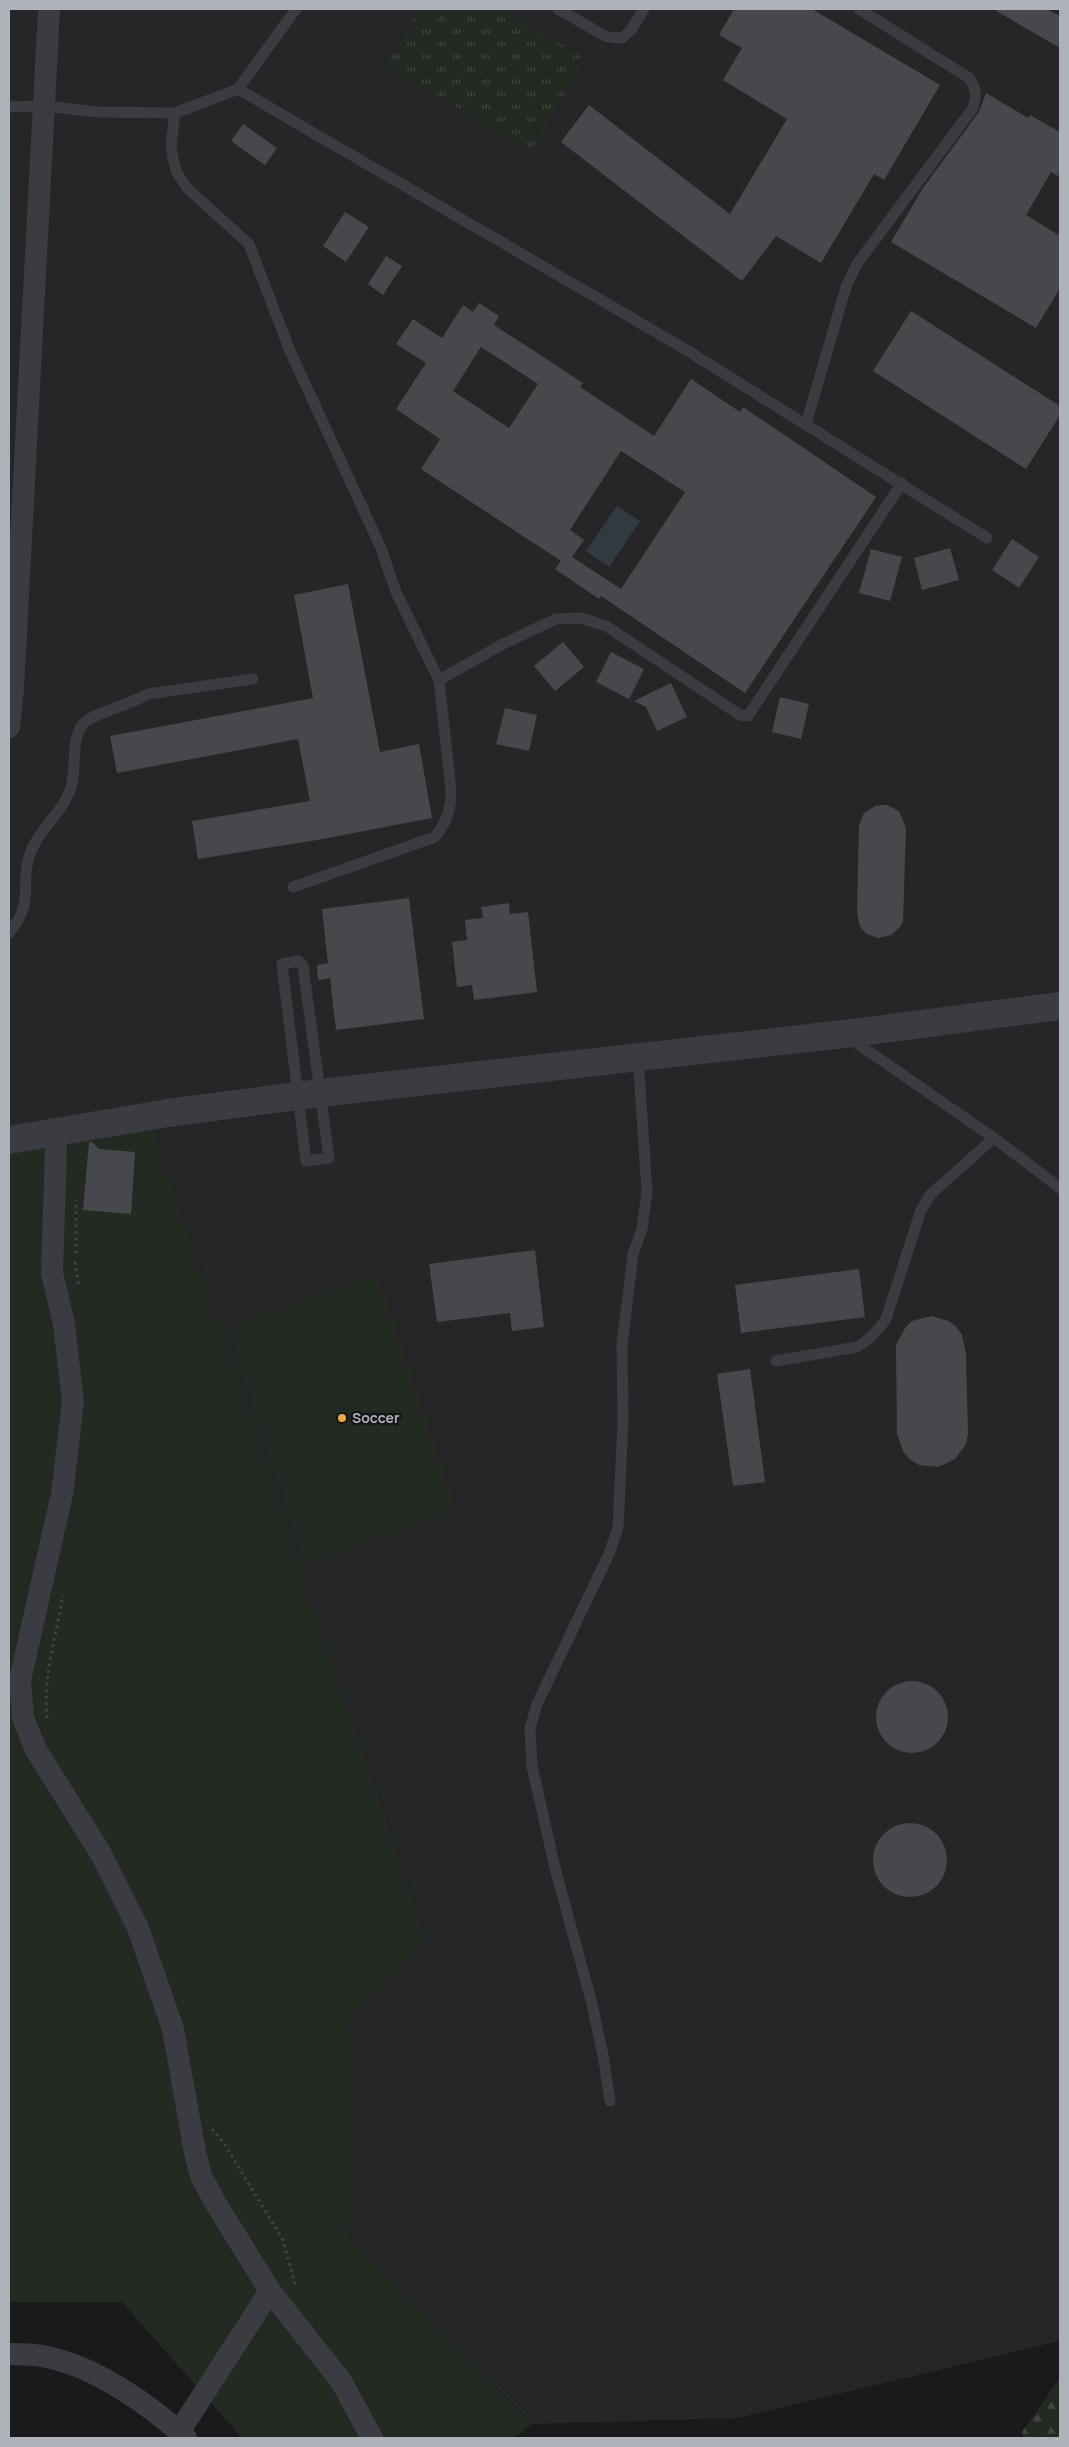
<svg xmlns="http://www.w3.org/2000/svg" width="1069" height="2447" font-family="Manrope,sans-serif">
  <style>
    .built { fill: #262629 }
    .grass { fill: #222a22 }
    .forest { fill: url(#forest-firs) }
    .park { fill: url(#park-tufts) }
    .water { fill: #303a40 }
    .building { fill: #47484c; fill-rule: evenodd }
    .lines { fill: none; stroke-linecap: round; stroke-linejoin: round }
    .path { stroke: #414348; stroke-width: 3; stroke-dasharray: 2.5 4; stroke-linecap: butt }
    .service { stroke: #3b3c41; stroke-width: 11 }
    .minor { stroke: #3b3c41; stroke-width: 22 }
    .tertiary { stroke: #3b3c41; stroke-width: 28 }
    .poi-dot { fill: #edaa41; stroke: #151517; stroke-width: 2 }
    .labels { text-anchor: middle; stroke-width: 4.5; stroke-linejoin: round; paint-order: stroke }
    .poi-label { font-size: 14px; font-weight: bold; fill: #adb2bb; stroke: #151517; text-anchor: start }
  </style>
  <defs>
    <pattern id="forest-firs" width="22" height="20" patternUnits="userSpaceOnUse" patternTransform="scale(1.25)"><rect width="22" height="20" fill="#222a22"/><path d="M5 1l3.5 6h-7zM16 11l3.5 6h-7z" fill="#3f4640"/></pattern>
    <pattern id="park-tufts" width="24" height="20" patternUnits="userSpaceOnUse" patternTransform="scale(1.25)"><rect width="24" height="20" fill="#222a22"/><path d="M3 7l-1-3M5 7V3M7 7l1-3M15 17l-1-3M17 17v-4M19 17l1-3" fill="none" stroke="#3f4640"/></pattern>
  </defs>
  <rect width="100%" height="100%" fill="#1a1a1c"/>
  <!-- built -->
  <path class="built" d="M 9,9 L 1060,9 L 1060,2341 L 738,2418 L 532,2424 L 347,2234 L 347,2023 L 427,1939 L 154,1128 L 9,1132 Z"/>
  <!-- grass -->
  <path class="grass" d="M 154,1128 L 427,1939 L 347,2024 L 347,2234 L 532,2424 L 513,2438 L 242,2438 L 122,2302 L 9,2302 L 9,1144 Z
    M 378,1274 L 457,1511 L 306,1563 L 226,1326 Z"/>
  <!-- forest -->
  <path class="forest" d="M 1060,2378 L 1060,2438 L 1024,2438 L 1022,2432 Z"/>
  <!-- park -->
  <path class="park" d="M 420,9 L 503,9 L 586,59 L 530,152 L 387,65 Z"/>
  <!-- water -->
  <path class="water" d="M 617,506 L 640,521 L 609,567 L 586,551 Z"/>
  <!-- building -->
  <path class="building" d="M 734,9 L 812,9 L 940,85 L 884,180 L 874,174 L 821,263 L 776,236 L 742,281 L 561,142 L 589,105 L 730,214 L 787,119 L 723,80 L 742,48 L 719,35 Z
    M 993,9 L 1047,9 L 1060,16 L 1060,48 Z
    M 986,93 L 1028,118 L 1030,115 L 1060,132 L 1060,177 L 1051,172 L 1026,215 L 1060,236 L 1060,288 L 1036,328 L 891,242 L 923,188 L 979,112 Z
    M 243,124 L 277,148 L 265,165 L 231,141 Z
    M 345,212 L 369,227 L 346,262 L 323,246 Z
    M 386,256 L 402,266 L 383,295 L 368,284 Z
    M 479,303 L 499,316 L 494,325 L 583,383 L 580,387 L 654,436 L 691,379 L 740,412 L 743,407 L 876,497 L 745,693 L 601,596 L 599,599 L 555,569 L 561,561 L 421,469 L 440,439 L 396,409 L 426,363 L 396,344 L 413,319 L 442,338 L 463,305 L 473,312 ZM 481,347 L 538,384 L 509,428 L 453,391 ZM 621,451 L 685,492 L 621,589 L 572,557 L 584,540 L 570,530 Z
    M 911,311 L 1060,406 L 1060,415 L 1026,469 L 873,371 Z
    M 1012,539 L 1039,557 L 1019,588 L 992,570 Z
    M 950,548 L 959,580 L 922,590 L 914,558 Z
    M 871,549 L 902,557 L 890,601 L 859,593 Z
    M 348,584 L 380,752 L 419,744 L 432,818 L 317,840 L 198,859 L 192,821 L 310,801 L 298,739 L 117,773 L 110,736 L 313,698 L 294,595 Z
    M 563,642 L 584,667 L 555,691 L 534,666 Z
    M 611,652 L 644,669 L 629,699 L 596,682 Z
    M 671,683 L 687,717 L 657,731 L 646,707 L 634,701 Z
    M 780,697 L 809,704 L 801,739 L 772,732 Z
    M 505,708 L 537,715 L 529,751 L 496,744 Z
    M 881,805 L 887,805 L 899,811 L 906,828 L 903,921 L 900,927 L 891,935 L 878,938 L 867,934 L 862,929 L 859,924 L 857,911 L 859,825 L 864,813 L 875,806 Z
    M 409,898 L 424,1019 L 336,1030 L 330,978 L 318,980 L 317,965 L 328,963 L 322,909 Z
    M 509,903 L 510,914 L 528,912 L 537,992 L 474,1000 L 472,985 L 457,987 L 452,942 L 467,940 L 465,920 L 483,918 L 481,907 Z
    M 89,1142 L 92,1142 L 99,1149 L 135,1152 L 131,1214 L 83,1210 Z
    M 535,1250 L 544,1327 L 512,1331 L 510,1313 L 437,1322 L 429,1264 Z
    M 859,1269 L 865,1317 L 741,1333 L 735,1285 Z
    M 931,1316 L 949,1321 L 956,1327 L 962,1335 L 966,1354 L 968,1434 L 966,1444 L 955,1459 L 938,1467 L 919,1465 L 911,1460 L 904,1453 L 897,1435 L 896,1345 L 905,1328 L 912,1321 Z
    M 750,1369 L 765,1482 L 733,1486 L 717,1374 Z
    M876 1717a36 36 0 1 1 72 0a36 36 0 1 1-72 0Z
    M873 1860a37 37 0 1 1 74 0a37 37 0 1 1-74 0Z"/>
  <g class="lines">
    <!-- path -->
    <path class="path" d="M 76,1253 L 76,1200
      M 75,1262 L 79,1287
      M 47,1718 C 43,1676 56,1636 63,1595
      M 212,2129 L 224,2143 L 283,2240 L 296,2288"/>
    <!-- service -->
    <path class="service" d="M 558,9 L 607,37 L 622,38 L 631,30 L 644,9
      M 238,89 L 680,346 L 987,538
      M 9,107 L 44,106 L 98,112 L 175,113 L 238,89 L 296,9
      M 175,113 L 171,145 L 173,159 L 177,173 L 188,189 L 249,244 L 290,351 L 381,548 L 396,592 L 439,680 L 451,790 C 451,809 447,822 435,837 L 293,887
      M 806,424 L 846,287 L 857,264 L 973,108 C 977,95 976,88 969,78 L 859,9
      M 439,680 L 501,645 L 556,619 L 581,618 L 606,626 L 740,715 L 748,716 L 902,483
      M 9,933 C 37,900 18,884 31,851 C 40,828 64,811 71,787 C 77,769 70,740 83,724 C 93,713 132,704 148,694 L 253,679
      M 298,961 L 303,966 L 329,1158 L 306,1161 L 282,964 Z
      M 848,1037 L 994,1138 L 1060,1188
      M 776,1361 L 857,1347 C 870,1340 878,1331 886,1319 L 921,1210 L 931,1194 L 994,1138
      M 610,2101 L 603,2055 L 592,2004 L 555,1868 L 532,1766 L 530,1729 L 537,1704 L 609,1554 L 618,1528 L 623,1422 L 622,1345 L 633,1254 L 642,1229 L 647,1191 L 638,1057"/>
    <!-- minor -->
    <path class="minor" d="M 9,727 L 13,689 L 49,9
      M 53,1132 L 56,1148 L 52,1273 L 64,1324 L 73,1402 L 62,1494 L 20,1680 L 23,1718 L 36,1750 L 101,1854 L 138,1928 L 173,2029 L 195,2152 L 201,2176 L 216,2204 L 270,2291 L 341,2381 L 372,2438
      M 9,2354 C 21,2354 35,2354 47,2357 C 96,2367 150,2405 186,2438
      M 179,2432 L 270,2291"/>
    <!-- tertiary -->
    <path class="tertiary" d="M 9,1140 L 168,1113 L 320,1093 L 844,1034 L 1060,1006"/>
  </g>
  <!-- markers -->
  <circle class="poi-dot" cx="342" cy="1418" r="5"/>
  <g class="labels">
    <!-- poi labels -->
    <g class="poi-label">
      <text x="352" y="1423">Soccer</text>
    </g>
  </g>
  <!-- border -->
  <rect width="1069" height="2447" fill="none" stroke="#adb2bb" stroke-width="20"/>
</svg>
